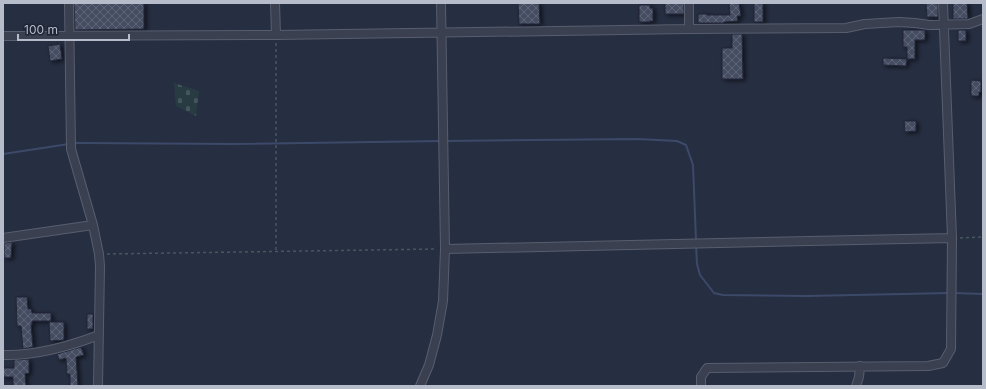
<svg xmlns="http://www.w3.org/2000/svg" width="986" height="389" font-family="Inter,sans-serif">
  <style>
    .cemetery { fill: url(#cemetery-stones) }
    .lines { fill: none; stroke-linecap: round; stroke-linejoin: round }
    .stream { stroke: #3c4969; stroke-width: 2 }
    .building { fill: url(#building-cross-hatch); stroke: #212738; filter: url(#shadow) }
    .minor-casing { stroke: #585e6e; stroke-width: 10 }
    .path { stroke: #46585e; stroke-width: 1.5; stroke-dasharray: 3 3; stroke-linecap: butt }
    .minor { stroke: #3a4050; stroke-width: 8 }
  </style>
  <defs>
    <pattern id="cemetery-stones" width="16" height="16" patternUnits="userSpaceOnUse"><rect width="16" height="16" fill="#283b42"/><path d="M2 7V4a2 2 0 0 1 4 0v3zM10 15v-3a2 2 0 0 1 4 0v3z" fill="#45555c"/></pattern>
    <pattern id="building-cross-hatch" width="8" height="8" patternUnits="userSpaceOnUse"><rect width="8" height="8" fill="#454d62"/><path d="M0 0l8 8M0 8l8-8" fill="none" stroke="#5e6577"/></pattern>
    <filter id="shadow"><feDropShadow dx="2.5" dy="1.5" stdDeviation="2" flood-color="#0009"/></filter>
  </defs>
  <rect width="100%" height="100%" fill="#262e41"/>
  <!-- cemetery -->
  <path class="cemetery" d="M 174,83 L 199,91 L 196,116 L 176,106 Z"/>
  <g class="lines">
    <!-- stream -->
    <path class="stream" d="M 446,141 L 638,139 L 677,141 L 686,145 L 693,165 L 696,240
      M 74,143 L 84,143 L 231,144 L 441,141
      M 3,154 L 69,144
      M 696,245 L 697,264 L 700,275 L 714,293 L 723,295 L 807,296 L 950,293
      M 954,293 L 983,294"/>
  </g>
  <!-- building -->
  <path class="building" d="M 74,3 L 144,3 L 144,29 L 75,30 Z
    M 518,3 L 539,3 L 540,24 L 519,24 Z
    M 665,3 L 684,3 L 684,14 L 665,14 Z
    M 729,3 L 739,3 L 741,16 L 737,16 L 738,21 L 724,22 L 724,23 L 698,23 L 698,14 L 707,14 L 707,15 L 730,15 Z
    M 754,3 L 763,3 L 763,22 L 754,22 Z
    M 926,3 L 938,3 L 938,17 L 927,17 Z
    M 953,3 L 967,3 L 968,19 L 953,19 Z
    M 639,5 L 650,5 L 650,8 L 653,8 L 653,21 L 650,21 L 650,22 L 639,22 Z
    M 903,30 L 925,30 L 925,40 L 915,40 L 915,59 L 907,59 L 907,47 L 903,47 Z
    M 958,30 L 966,30 L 966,41 L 958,41 Z
    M 732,34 L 742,34 L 743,79 L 722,79 L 722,48 L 732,48 Z
    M 60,44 L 62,59 L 50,61 L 48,46 Z
    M 883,58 L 907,59 L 906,66 L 883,65 Z
    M 971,80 L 981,81 L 981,92 L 979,92 L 979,96 L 971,96 Z
    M 904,121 L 916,121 L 916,131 L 905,132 Z
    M 12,242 L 11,258 L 4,258 L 4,243 Z
    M 16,297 L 27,297 L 28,309 L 31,309 L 32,313 L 51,313 L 51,321 L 32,321 L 32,325 L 31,325 L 33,347 L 23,349 L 21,326 L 17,326 Z
    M 87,314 L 93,314 L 93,329 L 87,329 Z
    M 49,322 L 64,322 L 64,340 L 50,341 Z
    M 81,347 L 84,355 L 76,357 L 78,386 L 70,386 L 70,374 L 67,374 L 66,358 L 59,360 L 57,354 Z
    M 29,359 L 29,373 L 25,374 L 26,386 L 13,386 L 13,377 L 3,377 L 3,368 L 14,368 L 14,360 Z"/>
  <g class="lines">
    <defs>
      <path id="minor" d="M 69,3 L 71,149 L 93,225 L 99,254 L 100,266 L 98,386
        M 275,3 L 276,35
        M 689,29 L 689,3
        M 3,36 L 276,35 L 689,29 L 846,28 L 865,24 L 899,22 L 915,23 L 929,25 L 969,24 L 983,19
        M 3,238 L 93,225
        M 445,249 L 952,238
        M 3,355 C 35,356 70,346 99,335
        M 420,386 L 429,365 L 437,335 L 443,301 L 445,249 L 441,3
        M 701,386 L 701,377 L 707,368 L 928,366 L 943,363 L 951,349 L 952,238 L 943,3
        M 856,386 L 859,377 L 860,366"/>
    </defs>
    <!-- minor casing -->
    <use href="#minor" class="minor-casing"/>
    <!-- path -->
    <path class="path" d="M 276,43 L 276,251
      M 960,238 L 983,237
      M 107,254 L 437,249"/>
    <!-- minor -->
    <use href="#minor" class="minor"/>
  </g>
  <!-- border -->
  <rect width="986" height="389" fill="none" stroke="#b7bccb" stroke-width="8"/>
  <!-- scale -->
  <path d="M18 34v6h111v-6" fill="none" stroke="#b7bccb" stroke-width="2"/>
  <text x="24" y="34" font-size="12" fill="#b7bccb" stroke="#1f2536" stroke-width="3" paint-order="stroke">100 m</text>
</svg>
